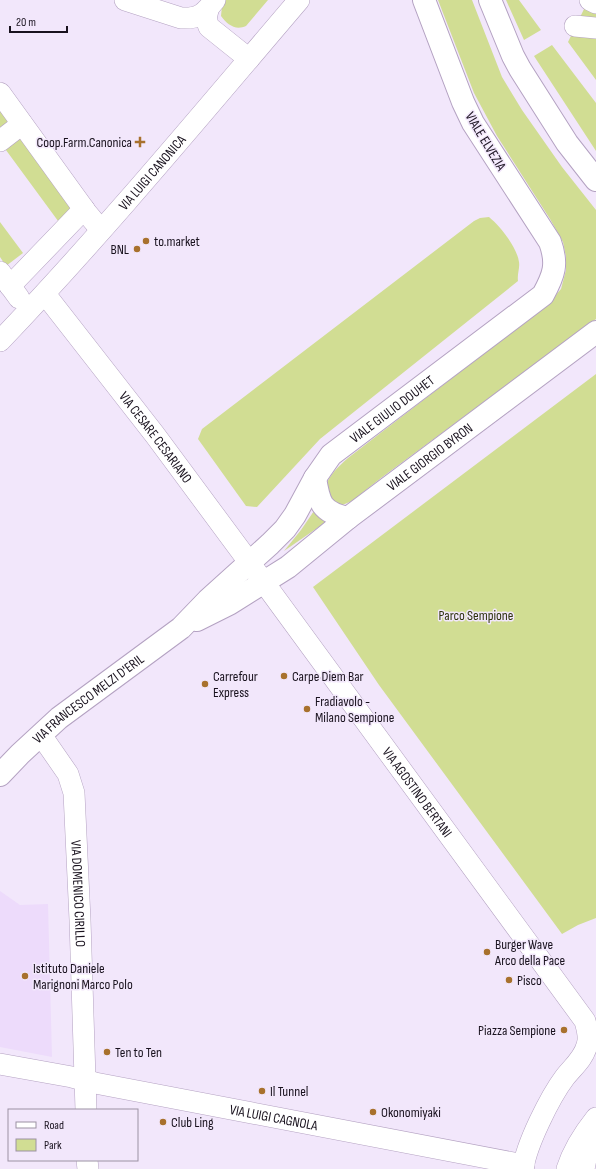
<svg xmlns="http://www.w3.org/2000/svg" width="596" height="1169" font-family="'Sofia Sans Condensed',sans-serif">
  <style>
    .built { fill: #eddbfb }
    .green { fill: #d1dd93 }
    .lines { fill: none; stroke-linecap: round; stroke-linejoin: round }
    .minor-casing { stroke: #b4a2c2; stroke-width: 22 }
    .major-casing { stroke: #b4a2c2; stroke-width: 24 }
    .minor { stroke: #fff; stroke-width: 21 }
    .major { stroke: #fff; stroke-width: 22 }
    .poi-dot { fill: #a8712d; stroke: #f2e7fb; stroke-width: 1.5 }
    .labels { text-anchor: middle; stroke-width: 3; stroke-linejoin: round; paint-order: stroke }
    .street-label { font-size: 14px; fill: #19121e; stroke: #f2e7fb }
    .poi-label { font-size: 14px; fill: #19121e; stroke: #f2e7fb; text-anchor: start }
    .park-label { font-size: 14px; fill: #2d320c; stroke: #f2e7fb }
  </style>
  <rect width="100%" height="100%" fill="#f2e7fb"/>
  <!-- built -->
  <path class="built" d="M 0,891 L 20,905 L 48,904 L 52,1057 L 0,1047 Z"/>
  <!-- green -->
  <path class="green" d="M 226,0 L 268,0 L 246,26 C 235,31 227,24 221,16 L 222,6 Z
    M 438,0 L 472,0 L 502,77 L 522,110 L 562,167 L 596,210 L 596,319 L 381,478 L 352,501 L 340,506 L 334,504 L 325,488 C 329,475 338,467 348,458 L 547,305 L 561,289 L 566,270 L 566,257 L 563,242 L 550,219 L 497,136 L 474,93 Z
    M 506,0 L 519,0 L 541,30 L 524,40 Z
    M 596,0 L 596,80 L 568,42 L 585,7 Z
    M 552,45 L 596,103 L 596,151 L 534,56 Z
    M 0,103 L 15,123 L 0,134 Z
    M 21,133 L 79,212 L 61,225 L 3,146 Z
    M 489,217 C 500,226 517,247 519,262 C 520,268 517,274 518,281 L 320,439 L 257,507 L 246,506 L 198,439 L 202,429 L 474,221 L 480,218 Z
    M 0,222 L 23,253 L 6,266 L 0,257 Z
    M 596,374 L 596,918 L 578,925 L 562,934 L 379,685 L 313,587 Z
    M 316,508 L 326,522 L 284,551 L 301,530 Z"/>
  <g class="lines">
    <defs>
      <g id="minor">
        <path d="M 125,0 L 181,18 C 199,19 204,14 215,0"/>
        <path d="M 590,0 L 596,3"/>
        <path d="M 208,10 L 206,19 L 209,27 L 249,59"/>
        <path d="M 575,26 L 596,28"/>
        <path d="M 0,93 L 86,212 L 101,230"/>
        <path d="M 0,141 L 22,124"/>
        <path d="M 0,272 L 19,298"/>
        <path d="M 10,286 L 84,209"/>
        <path id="s1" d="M 45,294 L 155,435 L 249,562 L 585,1021 C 587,1029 590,1037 587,1045 C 584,1058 573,1067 565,1077 C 550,1097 526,1145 523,1169"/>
        <path id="s2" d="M 0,341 C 104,232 201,115 299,0"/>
        <path id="s3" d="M 41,735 L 68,774 L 74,793 L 80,920 L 86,1110"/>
        <path id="s4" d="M 0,1064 L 72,1077 L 95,1083 L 524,1165"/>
        <path d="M 87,1160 L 88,1169"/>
        <path d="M 567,1169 C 573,1150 584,1133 596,1118"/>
        <path d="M 584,1169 L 588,1149 L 594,1135"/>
      </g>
      <g id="major">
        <path d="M 490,0 L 513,56 L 520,69 L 567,143 L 596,180"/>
        <path d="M 315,478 C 319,503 321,512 348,518"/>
        <path id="s5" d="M 197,620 L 229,604 L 288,567 L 348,518 L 596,332"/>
        <path id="s6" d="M 0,775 L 20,754 L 59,718 L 181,628 L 208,600 L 270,544 L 285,529 L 295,515 L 315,478 L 331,455 L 543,295 C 554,275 558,264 550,242 L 473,123 L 463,102 L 424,0"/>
      </g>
    </defs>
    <!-- minor casing -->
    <use href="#minor" class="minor-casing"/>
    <!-- major casing -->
    <use href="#major" class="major-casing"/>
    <!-- minor -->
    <use href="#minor" class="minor"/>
    <!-- major -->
    <use href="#major" class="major"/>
  </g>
  <!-- markers -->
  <g class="poi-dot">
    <path d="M138 136h4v4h4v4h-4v4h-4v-4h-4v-4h4z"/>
    <circle cx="146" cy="241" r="4"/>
    <circle cx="137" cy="249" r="4"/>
    <circle cx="284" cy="676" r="4"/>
    <circle cx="205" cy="684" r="4"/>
    <circle cx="307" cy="709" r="4"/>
    <circle cx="487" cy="952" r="4"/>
    <circle cx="25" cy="976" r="4"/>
    <circle cx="509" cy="980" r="4"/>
    <circle cx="564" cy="1030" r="4"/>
    <circle cx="107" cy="1052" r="4"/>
    <circle cx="262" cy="1091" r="4"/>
    <circle cx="373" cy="1112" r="4"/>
    <circle cx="163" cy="1122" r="4"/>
  </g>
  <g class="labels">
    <!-- street labels -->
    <g class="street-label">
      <text transform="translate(486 141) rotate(59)" y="5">VIALE ELVEZIA</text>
      <text dy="5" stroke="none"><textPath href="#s2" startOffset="227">VIA LUIGI CANONICA</textPath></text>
      <text dy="5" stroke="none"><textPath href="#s6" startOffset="541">VIALE GIULIO DOUHET</textPath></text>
      <text dy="5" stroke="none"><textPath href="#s1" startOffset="181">VIA CESARE CESARIANO</textPath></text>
      <text dy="5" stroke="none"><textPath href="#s5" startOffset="285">VIALE GIORGIO BYRON</textPath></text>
      <text dy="5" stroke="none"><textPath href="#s6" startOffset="117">VIA FRANCESCO MELZI D'ERIL</textPath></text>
      <text dy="5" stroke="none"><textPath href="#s1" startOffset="622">VIA AGOSTINO BERTANI</textPath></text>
      <text dy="5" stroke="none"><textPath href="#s3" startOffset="168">VIA DOMENICO CIRILLO</textPath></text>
      <text dy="5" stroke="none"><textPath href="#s4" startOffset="279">VIA LUIGI CAGNOLA</textPath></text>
    </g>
    <!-- poi labels -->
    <g class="poi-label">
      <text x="132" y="147" text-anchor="end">Coop.Farm.Canonica</text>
      <text x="154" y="246">to.market</text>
      <text x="129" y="254" text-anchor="end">BNL</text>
      <text x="213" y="681">Carrefour<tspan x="213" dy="16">Express</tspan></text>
      <text x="292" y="681">Carpe Diem Bar</text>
      <text x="315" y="706">Fradiavolo -<tspan x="315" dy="16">Milano Sempione</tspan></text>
      <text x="495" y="949">Burger Wave<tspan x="495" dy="16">Arco della Pace</tspan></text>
      <text x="33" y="973">Istituto Daniele<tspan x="33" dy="16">Marignoni Marco Polo</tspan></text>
      <text x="517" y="985">Pisco</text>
      <text x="556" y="1035" text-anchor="end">Piazza Sempione</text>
      <text x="115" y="1057">Ten to Ten</text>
      <text x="270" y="1096">Il Tunnel</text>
      <text x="381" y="1117">Okonomiyaki</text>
      <text x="171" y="1127">Club Ling</text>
    </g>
    <!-- park labels -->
    <g class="park-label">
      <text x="476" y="620">Parco Sempione</text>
    </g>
  </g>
  <!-- legend -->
  <rect x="8" y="1109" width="130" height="52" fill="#f2e7fb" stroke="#9b92a3"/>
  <rect x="16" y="1122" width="20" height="6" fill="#ffffff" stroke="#9b92a3"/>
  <text x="44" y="1129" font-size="12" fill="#19121e">Road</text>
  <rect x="16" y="1139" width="20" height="12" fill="#d1dd93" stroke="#9b92a3"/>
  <text x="44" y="1149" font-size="12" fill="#19121e">Park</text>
  <!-- scale -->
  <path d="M10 26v6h57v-6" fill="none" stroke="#19121e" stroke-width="2"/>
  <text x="16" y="26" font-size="12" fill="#19121e" stroke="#f2e7fb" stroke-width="3" paint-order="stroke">20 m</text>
</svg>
